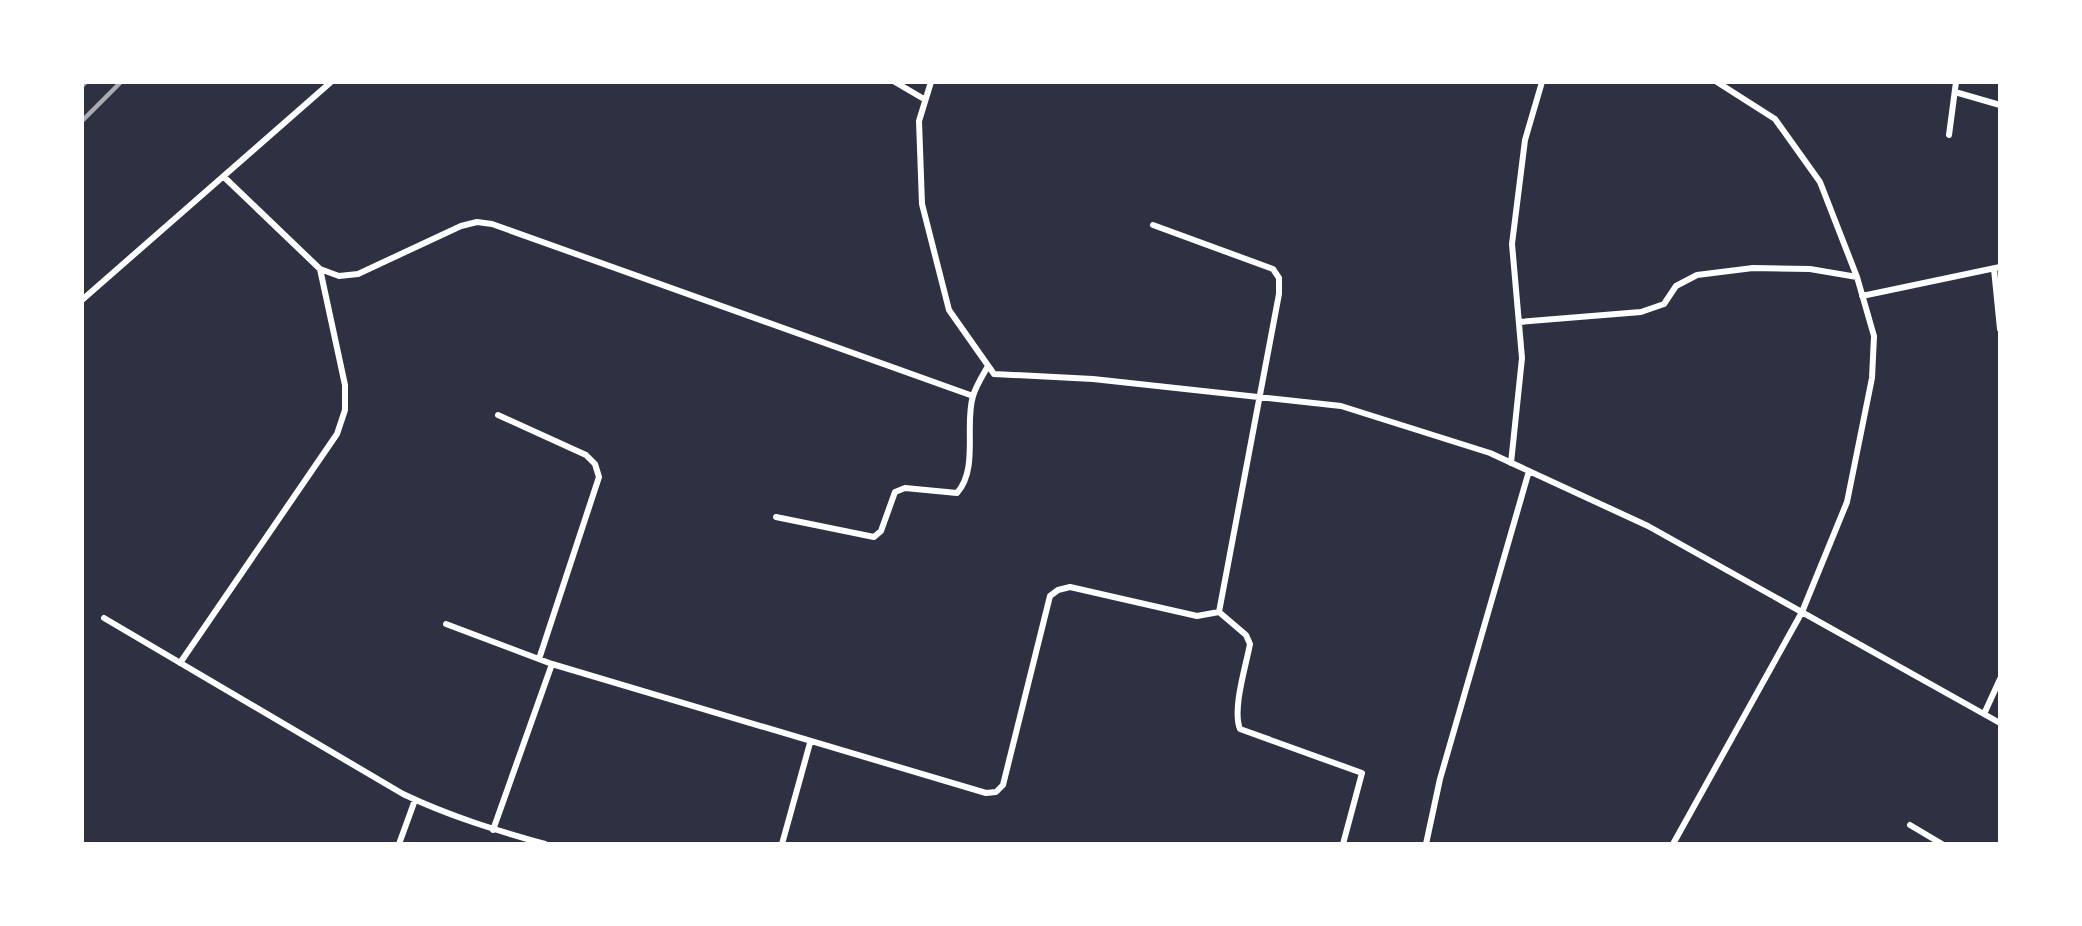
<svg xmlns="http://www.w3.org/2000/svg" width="2082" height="926" font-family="Roboto,sans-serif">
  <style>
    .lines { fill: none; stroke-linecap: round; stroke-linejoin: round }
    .minor { stroke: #fff; stroke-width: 6 }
    .rail { stroke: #abadb3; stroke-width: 4.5 }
  </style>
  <rect width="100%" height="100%" fill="#2d3142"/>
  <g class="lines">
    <!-- minor -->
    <path class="minor" d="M 895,82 L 924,99
      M 931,82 L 919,121 L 922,204 L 949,310 L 994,374 L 1093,379 L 1341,406 L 1490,453 L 1648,526 L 2000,723
      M 1955,92 L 2000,105
      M 1949,135 L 1956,82
      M 224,177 L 320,269 L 339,276 L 358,274 L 461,226 L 477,222 L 492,224 L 973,396
      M 1994,269 L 2000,329
      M 1862,296 L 2000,267
      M 82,300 L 331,82
      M 1519,322 L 1641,312 L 1664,304 L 1676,286 L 1697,275 L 1753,268 L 1810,269 L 1857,277
      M 498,415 L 586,455 L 595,464 L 599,477 L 539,659
      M 1511,463 L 1522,358 L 1512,244 L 1525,140 L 1542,82
      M 776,517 L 874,537 L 881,531 L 895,492 L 905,488 L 957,493 C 979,468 964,425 973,396 C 976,386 983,375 988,366
      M 1219,612 L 1246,635 L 1250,644 C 1246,666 1232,709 1240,729 L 1362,773 L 1343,844
      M 104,618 L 403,794 C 449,816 495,830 545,844
      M 446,624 L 552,664 L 986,793 L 996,792 L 1003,785 L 1050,596 L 1058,590 L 1070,587 L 1197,616 L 1219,612 L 1279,294 L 1279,278 L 1273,269 L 1153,225
      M 180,663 L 337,434 L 345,410 L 345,385 L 320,269
      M 1984,714 L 2000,679
      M 1910,825 L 1942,844
      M 493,830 L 552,664
      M 399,844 L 415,800
      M 782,844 L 810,743
      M 1426,844 L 1440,779 L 1529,471
      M 1673,844 L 1802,612 L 1847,502 L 1872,378 L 1874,336 L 1857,277 L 1820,182 L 1775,119 L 1717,82"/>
    <!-- rail -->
    <path class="rail" d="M 82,86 L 86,82
      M 82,121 L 121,82"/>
  </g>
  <!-- border -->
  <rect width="2082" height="926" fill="none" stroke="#ffffff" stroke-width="168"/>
</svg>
